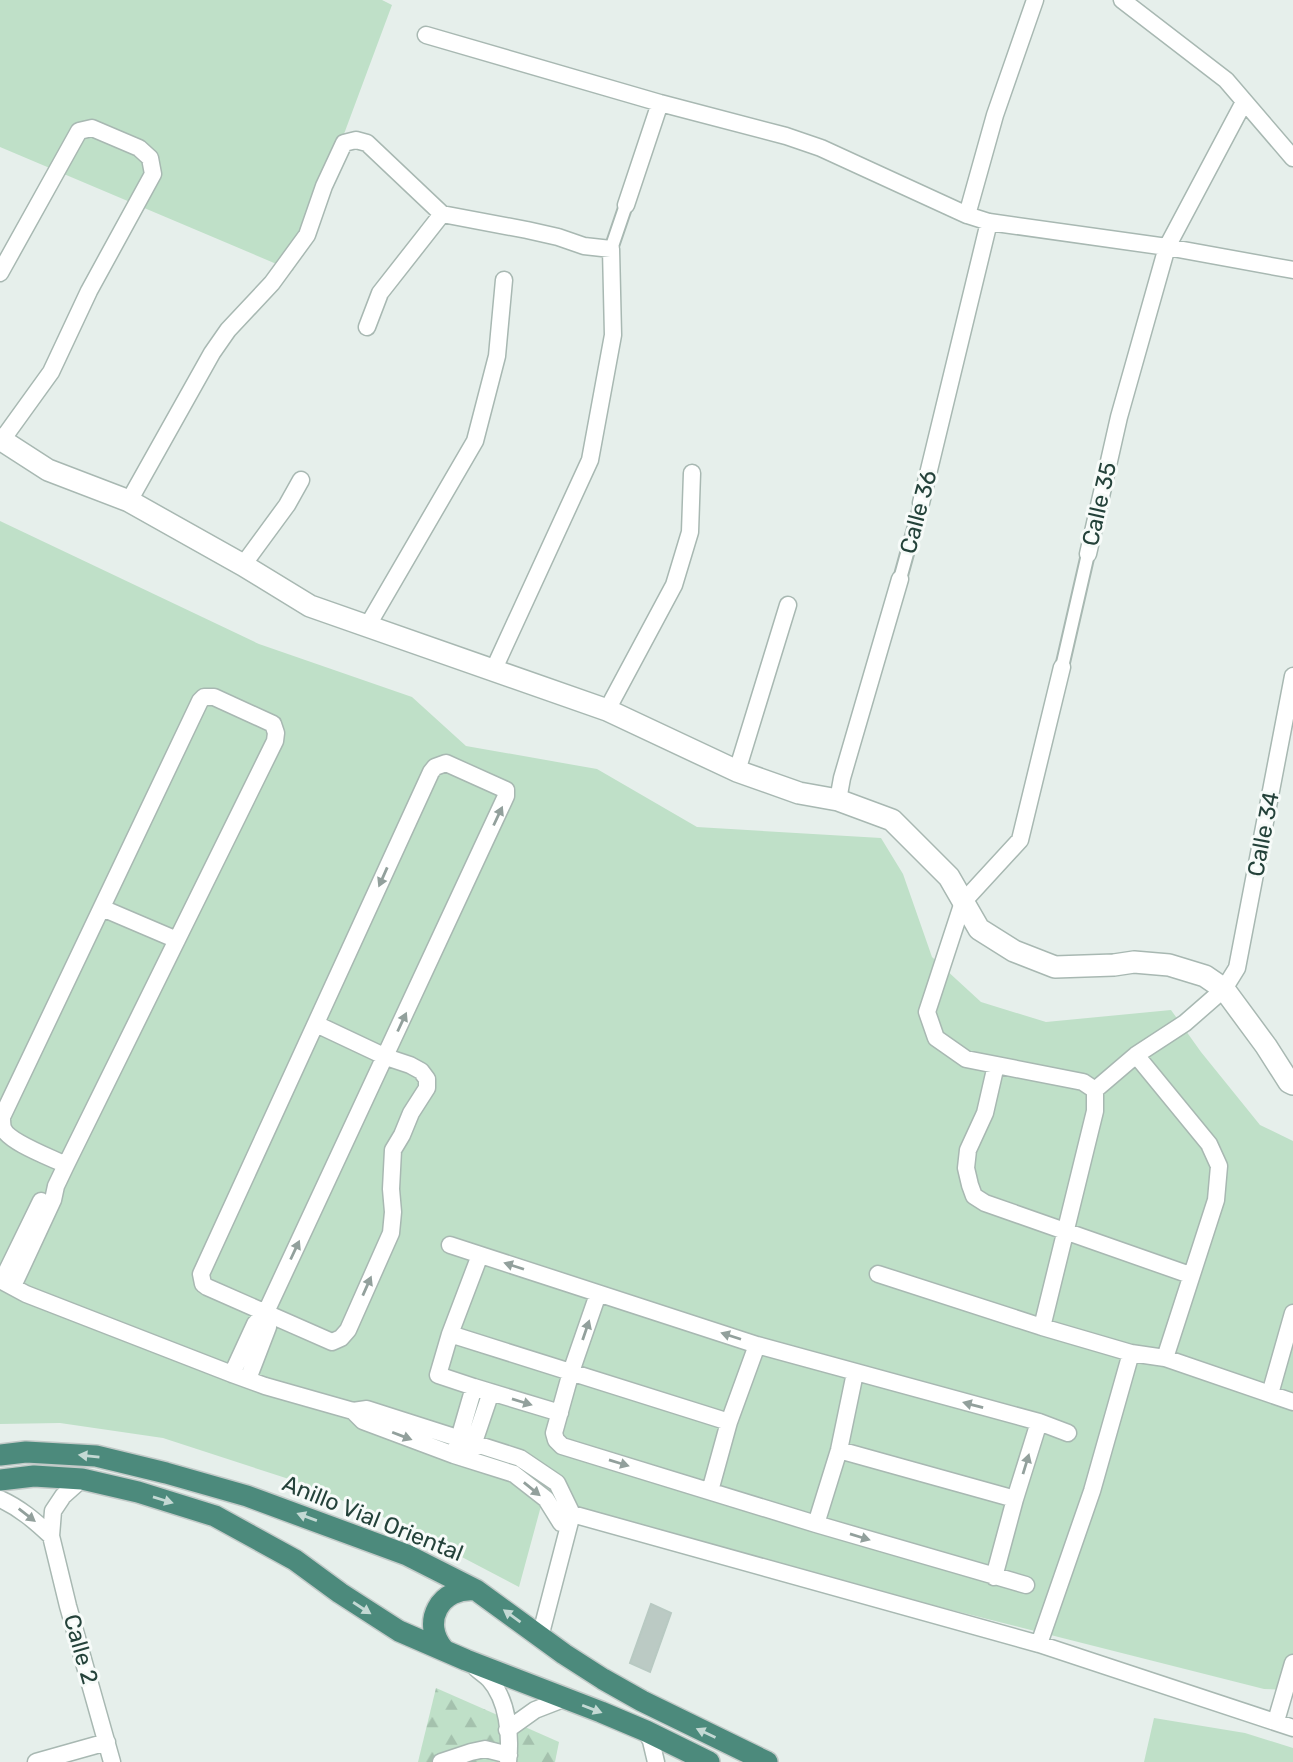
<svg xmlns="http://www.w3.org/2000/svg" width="1293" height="1762" font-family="Rubik,sans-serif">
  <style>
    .green { fill: #bfe0c8 }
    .forest { fill: url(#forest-firs) }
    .building { fill: #bbcac4; stroke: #b8c9c2; stroke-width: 2 }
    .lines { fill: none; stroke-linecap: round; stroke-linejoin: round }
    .pedestrian-casing { stroke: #a8b8b2; stroke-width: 16 }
    .minor-casing { stroke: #a8b8b2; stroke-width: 19 }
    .tertiary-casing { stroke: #a8b8b2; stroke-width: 24 }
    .trunk-casing { stroke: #c2cac8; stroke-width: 24 }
    .pedestrian { stroke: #fff; stroke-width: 12 }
    .minor { stroke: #fff; stroke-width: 16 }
    .tertiary { stroke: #fff; stroke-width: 21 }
    .trunk { stroke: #4c8a7c; stroke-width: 21 }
    .oneway { fill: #92a09c }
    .oneway2 { fill: #c4d9d4 }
    .labels { text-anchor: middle; stroke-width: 6; stroke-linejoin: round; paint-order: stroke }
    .street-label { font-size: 23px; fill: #24423a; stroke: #f7fbf9 }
  </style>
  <defs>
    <pattern id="forest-firs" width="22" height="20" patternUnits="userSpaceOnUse" patternTransform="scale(1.75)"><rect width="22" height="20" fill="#bfe0c8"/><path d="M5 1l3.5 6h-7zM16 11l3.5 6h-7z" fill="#a4c1ad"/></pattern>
  </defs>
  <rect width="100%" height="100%" fill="#e6efeb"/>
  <!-- green -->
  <path class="green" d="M 0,0 L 382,0 L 392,5 L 293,271 L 0,147 Z
    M 0,521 L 259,644 L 412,697 L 466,746 L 597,769 L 697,827 L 881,838 L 903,874 L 932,957 L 981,1002 L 1046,1022 L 1171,1010 L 1201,1052 L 1260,1125 L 1293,1141 L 1293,1690 L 1264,1689 L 541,1506 L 519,1587 L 395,1522 L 292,1480 L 163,1438 L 60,1423 L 0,1424 Z
    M 1154,1718 L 1245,1733 L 1293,1748 L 1293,1762 L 1144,1762 Z"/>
  <!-- forest -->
  <path class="forest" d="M 436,1688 L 559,1742 L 555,1762 L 418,1762 Z"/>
  <!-- building -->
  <path class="building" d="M 651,1604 L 671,1613 L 650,1672 L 630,1663 Z"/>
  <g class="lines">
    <defs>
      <path id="pedestrian" d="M 611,249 L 626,205
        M 900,579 L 921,503
        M 1062,667 L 1088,554"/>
      <path id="minor" d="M 1122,0 L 1226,80 L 1293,158
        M 426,35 L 660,103 L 786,136 L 821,148 L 967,215 L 989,222 L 1167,247 L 1293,270
        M 626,205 L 660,103
        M 967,215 L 995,115 L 1035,0
        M 0,273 L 79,131 L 92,128 L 139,148 L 150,158 L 153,174 L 89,291 L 51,372 L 2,440
        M 367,327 L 380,293 L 442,214
        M 129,501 L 212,353 L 228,330 L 272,283 L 307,235 L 324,186 L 344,143 L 356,140 L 367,143 L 442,214 L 527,230 L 558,237 L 584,246 L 611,249 L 613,335 L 590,460 L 493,671
        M 921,503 L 989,222
        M 1088,554 L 1119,417 L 1167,247 L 1244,102
        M 243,565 L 287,505 L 301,480
        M 368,625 L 475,441 L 497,356 L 504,280
        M 1062,667 L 1020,840 L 963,902 L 927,1012 L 936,1038 L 966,1059 L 1083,1082 L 1095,1090
        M 607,710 L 674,585 L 690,532 L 692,473
        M 737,771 L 788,605
        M 838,800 L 842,778 L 900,579
        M 102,908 L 177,940
        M 1136,1055 L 1209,1144 L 1219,1166 L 1216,1200 L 1165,1358
        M 996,1065 L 985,1113 L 968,1150 L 966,1168 L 970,1185 L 974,1196 L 985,1203 L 1190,1275
        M 1095,1090 L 1136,1055 L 1185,1023 L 1224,989 L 1237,968 L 1293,676
        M 450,1245 L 757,1345 L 1039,1422 L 1068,1433
        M 480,1255 L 450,1334 L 438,1375 L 474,1387 L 560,1413
        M 878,1274 L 1042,1327 L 1131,1353 L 1165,1358 L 1293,1402
        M 0,1280 L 26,1294 L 232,1374 L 265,1386 L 353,1411 L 367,1409 L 520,1458 L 557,1483 L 572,1514 L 540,1637
        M 2,1281 L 41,1201
        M 13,1286 L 53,1200 L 56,1186 L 66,1165 L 275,741 L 276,733 L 273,724 L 214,697 L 204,697 L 200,701 L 2,1117 C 2,1121 2,1125 3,1128 C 8,1142 52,1158 66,1165
        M 598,1294 L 571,1372 L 554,1433 L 556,1440 L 562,1446 L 816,1524 L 1026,1585
        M 1042,1327 L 1095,1111 L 1095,1090
        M 450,1334 L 729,1422
        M 232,1374 L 255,1324 L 266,1312 L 506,796 L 506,790 L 446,763 L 435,767 L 431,772 L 201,1274 L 203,1284 L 207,1287 L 332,1342 L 341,1338 L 348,1330 L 391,1233 L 393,1212 L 391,1189 L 393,1150 L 402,1135 L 411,1113 L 427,1088 L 427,1079 L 421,1071 L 410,1065 L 386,1057 L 316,1024
        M 248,1379 L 268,1327 L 266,1312
        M 1270,1394 L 1293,1313
        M 353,1411 L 363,1421 L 454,1455 L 514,1474 L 546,1499 L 561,1523
        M 456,1449 L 474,1387
        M 839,1450 L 1015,1499
        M 470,1454 L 491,1392
        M 82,1479 L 63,1496 L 53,1511 L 51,1536 L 68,1606 L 112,1762
        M 710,1491 L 729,1422 L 757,1345
        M 0,1499 C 20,1508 35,1521 51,1536
        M 557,1516 L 572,1514 L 1039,1644 L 1293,1728
        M 816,1524 L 839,1450 L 855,1373
        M 994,1577 L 1015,1499 L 1039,1422
        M 1039,1644 L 1092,1491 L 1131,1353
        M 476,1668 C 480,1672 485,1675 489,1679 C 508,1700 511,1736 508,1762
        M 1276,1721 L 1293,1663
        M 507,1730 L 535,1710 L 566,1698
        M 646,1731 L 651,1741 L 656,1762
        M 36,1762 L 107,1742
        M 441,1762 L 471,1752 L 485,1749 L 509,1755"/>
      <path id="tertiary" d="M 0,439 L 48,470 L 129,501 L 243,565 L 310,606 L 607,710 L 737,771 L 799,793 L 838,800 L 892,820 L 949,877 L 979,929 L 1014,951 L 1055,967 L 1114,965 L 1134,962 L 1169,965 L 1205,976 L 1224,989 L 1266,1046 L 1289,1082 L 1293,1084"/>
      <path id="trunk" d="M 0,1455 L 26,1452 L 96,1456 L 166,1473 L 247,1496 L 407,1555 L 476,1590 L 564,1654 L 603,1679 L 642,1701 L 767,1762
        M 0,1480 L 34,1476 L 82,1479 L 138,1492 L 215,1516 L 295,1560 L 340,1593 L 399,1631 L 466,1660 L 601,1712 L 646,1731 L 709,1762
        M 444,1650 C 420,1623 440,1586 476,1590"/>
    </defs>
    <!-- pedestrian casing -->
    <use href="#pedestrian" class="pedestrian-casing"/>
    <!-- minor casing -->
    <use href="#minor" class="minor-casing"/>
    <!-- tertiary casing -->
    <use href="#tertiary" class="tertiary-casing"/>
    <!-- trunk casing -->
    <use href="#trunk" class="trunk-casing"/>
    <!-- pedestrian -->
    <use href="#pedestrian" class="pedestrian"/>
    <!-- minor -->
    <use href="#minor" class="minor"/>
    <!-- tertiary -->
    <use href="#tertiary" class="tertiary"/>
    <!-- trunk -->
    <use href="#trunk" class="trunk"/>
  </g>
  <!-- one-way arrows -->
  <defs><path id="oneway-solid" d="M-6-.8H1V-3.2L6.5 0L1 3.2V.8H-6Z" transform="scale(1.75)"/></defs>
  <g class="oneway">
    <use href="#oneway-solid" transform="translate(498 816) rotate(-65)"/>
    <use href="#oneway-solid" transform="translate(383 877) rotate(114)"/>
    <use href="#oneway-solid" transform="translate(402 1022) rotate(-65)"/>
    <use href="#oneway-solid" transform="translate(295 1250) rotate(-65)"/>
    <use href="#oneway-solid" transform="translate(514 1266) rotate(-162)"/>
    <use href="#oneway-solid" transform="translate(367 1286) rotate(-66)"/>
    <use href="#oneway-solid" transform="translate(586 1330) rotate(-71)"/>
    <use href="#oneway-solid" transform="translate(731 1336) rotate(-162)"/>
    <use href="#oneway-solid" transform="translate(522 1402) rotate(17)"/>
    <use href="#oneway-solid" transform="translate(973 1405) rotate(-165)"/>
    <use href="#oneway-solid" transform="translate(402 1436) rotate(21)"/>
    <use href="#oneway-solid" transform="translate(619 1463) rotate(17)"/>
    <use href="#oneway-solid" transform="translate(1026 1464) rotate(-73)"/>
    <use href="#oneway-solid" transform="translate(532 1489) rotate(39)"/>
    <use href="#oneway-solid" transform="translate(27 1515) rotate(38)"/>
    <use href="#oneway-solid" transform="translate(860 1537) rotate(17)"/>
  </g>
  <g class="oneway2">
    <use href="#oneway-solid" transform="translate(89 1456) rotate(-174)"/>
    <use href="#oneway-solid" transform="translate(163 1500) rotate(17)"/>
    <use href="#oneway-solid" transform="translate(307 1517) rotate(-160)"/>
    <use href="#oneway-solid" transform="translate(362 1608) rotate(33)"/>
    <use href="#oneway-solid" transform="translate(512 1616) rotate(-144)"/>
    <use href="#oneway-solid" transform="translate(592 1709) rotate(21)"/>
    <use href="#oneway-solid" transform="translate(706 1733) rotate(-155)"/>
  </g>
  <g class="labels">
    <!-- street labels -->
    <g class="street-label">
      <text transform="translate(1099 504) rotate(-77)" y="8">Calle 35</text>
      <text transform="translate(918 512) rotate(-75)" y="8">Calle 36</text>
      <text transform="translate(1263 834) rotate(-79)" y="8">Calle 34</text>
      <text transform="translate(373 1518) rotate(22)" y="8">Anillo Vial Oriental</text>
      <text transform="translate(81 1649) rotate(74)" y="8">Calle 2</text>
    </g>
  </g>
</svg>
